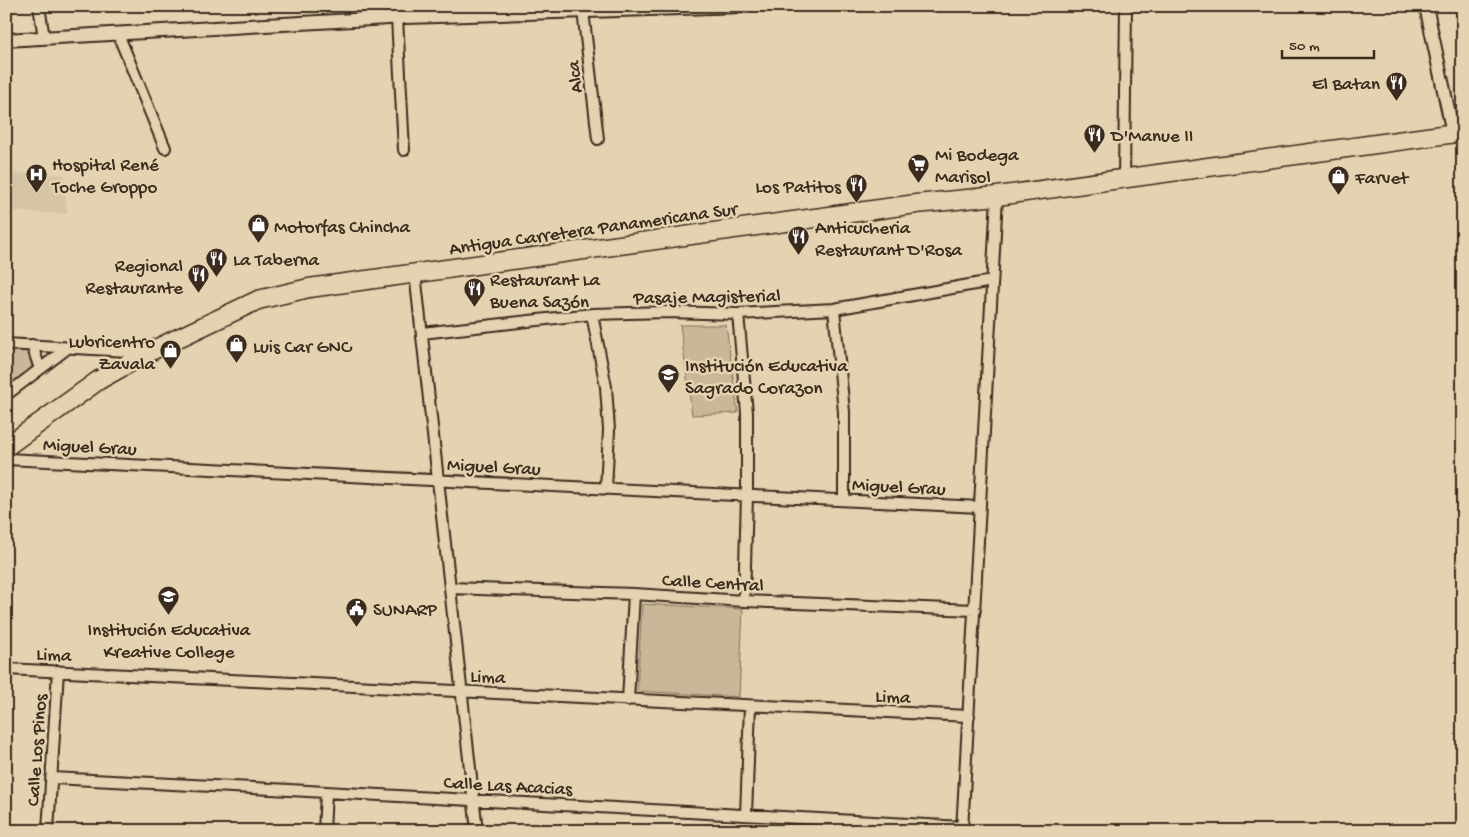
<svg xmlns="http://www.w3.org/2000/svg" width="1469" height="837" font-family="'Gochi Hand',sans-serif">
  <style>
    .built { fill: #d6c5a4 }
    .green { fill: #c8b798; stroke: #82705b }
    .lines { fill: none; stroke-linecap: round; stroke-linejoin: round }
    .minor-casing { stroke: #3b2a1e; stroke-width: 14 }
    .tertiary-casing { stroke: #3b2a1e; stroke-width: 16 }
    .trunk-casing { stroke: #3b2a1e; stroke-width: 21 }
    .minor { stroke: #e4d3b0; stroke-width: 10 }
    .tertiary { stroke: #e4d3b0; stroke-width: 12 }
    .trunk { stroke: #e4d3b0; stroke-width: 18 }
    .labels { text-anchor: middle; stroke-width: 5; stroke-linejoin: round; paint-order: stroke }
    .street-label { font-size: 19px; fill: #3b2a1e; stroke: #e4d3b0 }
    .poi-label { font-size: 19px; fill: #3b2a1e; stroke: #e4d3b0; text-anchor: start }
  </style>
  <rect width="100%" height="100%" fill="#e4d3b0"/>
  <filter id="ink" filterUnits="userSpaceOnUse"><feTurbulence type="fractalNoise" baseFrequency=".02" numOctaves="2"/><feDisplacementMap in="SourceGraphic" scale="10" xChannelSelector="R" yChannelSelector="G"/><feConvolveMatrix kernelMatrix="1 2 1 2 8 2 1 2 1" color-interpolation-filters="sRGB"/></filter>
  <g filter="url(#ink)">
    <!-- built -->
    <path class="built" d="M 6,173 L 64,175 L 67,214 L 6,211 Z"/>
    <!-- green -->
    <path class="green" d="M 680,325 L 726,325 L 738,413 L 692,415 Z
      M 6,351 L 25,351 L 34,361 L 27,376 L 6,390 Z
      M 642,604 L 743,609 L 739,697 L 637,691 Z"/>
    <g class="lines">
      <defs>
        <path id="minor" d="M 39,6 L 44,38
          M 583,11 L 598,139
          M 406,17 L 407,6
          M 397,18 L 404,150
          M 118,34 L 165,148
          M 1124,179 L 1126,6
          M 415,273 L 477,831
          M 834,309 L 844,412 L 844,500
          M 592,314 L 606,387 L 609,430 L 606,489
          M 738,314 L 747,413 L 747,495 L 744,601
          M 422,333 L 592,314 L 667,312 L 738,314 L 834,309 L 992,281
          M 6,344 L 145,352
          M 32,345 L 40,369
          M 6,395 L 69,347
          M 6,459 L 980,507
          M 450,588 L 634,594 L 744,601 L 975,610
          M 6,669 L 969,716
          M 628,700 L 634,594
          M 52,778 L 253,788 L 963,827
          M 746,815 L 750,706
          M 48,831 L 58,671
          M 324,831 L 326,793
          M 962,831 L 997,196"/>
        <path id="tertiary" d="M 1426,6 L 1453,133
          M 6,40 L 406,17 L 743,6"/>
        <path id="trunk" d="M 6,447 L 99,380 L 149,352 L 258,300 L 309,288 L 916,204 L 997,196 L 1463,132"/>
      </defs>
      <!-- minor casing -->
      <use href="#minor" class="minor-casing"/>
      <!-- tertiary casing -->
      <use href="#tertiary" class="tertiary-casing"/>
      <!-- trunk casing -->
      <use href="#trunk" class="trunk-casing"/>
      <!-- minor -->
      <use href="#minor" class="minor"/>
      <!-- tertiary -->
      <use href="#tertiary" class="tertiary"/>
      <!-- trunk -->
      <use href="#trunk" class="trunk"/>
    </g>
  </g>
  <!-- icons -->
  <defs>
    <symbol id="restaurant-pin" viewBox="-11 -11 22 30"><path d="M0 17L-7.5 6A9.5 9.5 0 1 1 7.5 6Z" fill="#3b2a1e" stroke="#e4d3b0"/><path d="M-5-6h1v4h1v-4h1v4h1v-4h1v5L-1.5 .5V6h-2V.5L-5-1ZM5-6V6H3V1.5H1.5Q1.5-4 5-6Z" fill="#fff"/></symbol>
    <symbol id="supermarket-pin" viewBox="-11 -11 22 30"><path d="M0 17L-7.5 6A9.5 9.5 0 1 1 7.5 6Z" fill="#3b2a1e" stroke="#e4d3b0"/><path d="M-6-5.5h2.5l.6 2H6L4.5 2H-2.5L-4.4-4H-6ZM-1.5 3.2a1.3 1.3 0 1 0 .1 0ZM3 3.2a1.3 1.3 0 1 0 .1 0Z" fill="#fff"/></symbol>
    <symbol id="hospital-pin" viewBox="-11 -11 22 30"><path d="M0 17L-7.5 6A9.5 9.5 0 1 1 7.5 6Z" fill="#3b2a1e" stroke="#e4d3b0"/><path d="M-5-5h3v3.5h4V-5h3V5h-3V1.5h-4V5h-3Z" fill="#fff"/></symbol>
    <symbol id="shop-pin" viewBox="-11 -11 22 30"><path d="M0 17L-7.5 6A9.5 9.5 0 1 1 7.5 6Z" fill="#3b2a1e" stroke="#e4d3b0"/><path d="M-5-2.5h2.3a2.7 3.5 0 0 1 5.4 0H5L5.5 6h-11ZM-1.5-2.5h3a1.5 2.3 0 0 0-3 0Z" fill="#fff"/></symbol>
    <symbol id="school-pin" viewBox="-11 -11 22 30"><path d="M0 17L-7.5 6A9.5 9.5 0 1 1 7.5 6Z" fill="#3b2a1e" stroke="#e4d3b0"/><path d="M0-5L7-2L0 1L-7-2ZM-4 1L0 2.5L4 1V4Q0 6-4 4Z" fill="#fff"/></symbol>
    <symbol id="civic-pin" viewBox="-11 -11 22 30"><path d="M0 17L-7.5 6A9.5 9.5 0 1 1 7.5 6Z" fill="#3b2a1e" stroke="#e4d3b0"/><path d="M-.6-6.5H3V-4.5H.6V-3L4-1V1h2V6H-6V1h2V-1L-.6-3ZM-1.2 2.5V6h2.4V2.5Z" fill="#fff"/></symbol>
  </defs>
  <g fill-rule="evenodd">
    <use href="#restaurant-pin" x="1384" y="70" width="25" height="34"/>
    <use href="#restaurant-pin" x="1082" y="122" width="25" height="34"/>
    <use href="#supermarket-pin" x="906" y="152" width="25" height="34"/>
    <use href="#hospital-pin" x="24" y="162" width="25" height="34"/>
    <use href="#shop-pin" x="1326" y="164" width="25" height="34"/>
    <use href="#restaurant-pin" x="844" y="172" width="25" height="34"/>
    <use href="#shop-pin" x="246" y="212" width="25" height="34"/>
    <use href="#restaurant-pin" x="786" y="224" width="25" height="34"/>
    <use href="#restaurant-pin" x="204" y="246" width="25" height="34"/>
    <use href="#restaurant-pin" x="186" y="262" width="25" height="34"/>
    <use href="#restaurant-pin" x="462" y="276" width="25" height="34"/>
    <use href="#shop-pin" x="224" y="332" width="25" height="34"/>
    <use href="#shop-pin" x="158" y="338" width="25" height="34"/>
    <use href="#school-pin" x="656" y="362" width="25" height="34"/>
    <use href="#school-pin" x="156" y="584" width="25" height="34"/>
    <use href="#civic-pin" x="344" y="596" width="25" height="34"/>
  </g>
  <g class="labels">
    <!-- street labels -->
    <g class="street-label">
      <text transform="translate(573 77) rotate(-96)" y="7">Alca</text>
      <text transform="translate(593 227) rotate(-8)" y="7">Antigua Carretera Panamericana Sur</text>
      <text transform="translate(707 295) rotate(-1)" y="7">Pasaje Magisterial</text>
      <text transform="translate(90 445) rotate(3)" y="7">Miguel Grau</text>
      <text transform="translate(494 465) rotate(3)" y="7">Miguel Grau</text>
      <text transform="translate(899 485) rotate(3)" y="7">Miguel Grau</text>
      <text transform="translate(713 581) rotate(3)" y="7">Calle Central</text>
      <text transform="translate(54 653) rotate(3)" y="7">Lima</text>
      <text transform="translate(488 675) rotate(3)" y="7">Lima</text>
      <text transform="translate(893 695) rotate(3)" y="7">Lima</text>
      <text transform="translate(35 750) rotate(-86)" y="7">Calle Los Pinos</text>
      <text transform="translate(508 784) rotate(3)" y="7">Calle Las Acacias</text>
    </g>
    <!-- poi labels -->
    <g class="poi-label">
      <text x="1380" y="89" text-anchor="end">El Batan</text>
      <text x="1111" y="141">D'Manue II</text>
      <text x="935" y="160">Mi Bodega<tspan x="935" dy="22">Marisol</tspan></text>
      <text x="52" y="170">Hospital René<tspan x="52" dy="22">Toche Groppo</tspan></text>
      <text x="1355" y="183">Farvet</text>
      <text x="841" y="192" text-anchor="end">Los Patitos</text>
      <text x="274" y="232">Motorfas Chincha</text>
      <text x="815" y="233">Anticucheria<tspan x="815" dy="22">Restaurant D'Rosa</tspan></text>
      <text x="233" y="265">La Taberna</text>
      <text x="183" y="271" text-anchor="end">Regional<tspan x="183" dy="22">Restaurante</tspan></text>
      <text x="490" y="285">Restaurant La<tspan x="490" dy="22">Buena Sazón</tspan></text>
      <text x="155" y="347" text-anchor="end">Lubricentro<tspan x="155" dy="22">Zavala</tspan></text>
      <text x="253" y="352">Luis Car GNC</text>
      <text x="685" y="371">Institución Educativa<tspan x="685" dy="22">Sagrado Corazon</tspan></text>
      <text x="373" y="615">SUNARP</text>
      <text x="169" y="635" text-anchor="middle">Institución Educativa<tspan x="169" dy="22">Kreative College</tspan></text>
    </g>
  </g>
  <!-- margin -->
  <rect width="1469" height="837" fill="none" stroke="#e4d3b0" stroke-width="25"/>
  <rect x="12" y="12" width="1444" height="812" fill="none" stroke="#3b2a1e" stroke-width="2" filter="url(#ink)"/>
  <!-- scale -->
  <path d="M1282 50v8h92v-8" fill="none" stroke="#3b2a1e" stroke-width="2.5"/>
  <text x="1289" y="50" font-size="15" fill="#3b2a1e" stroke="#e4d3b0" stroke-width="4" paint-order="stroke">50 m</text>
</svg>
